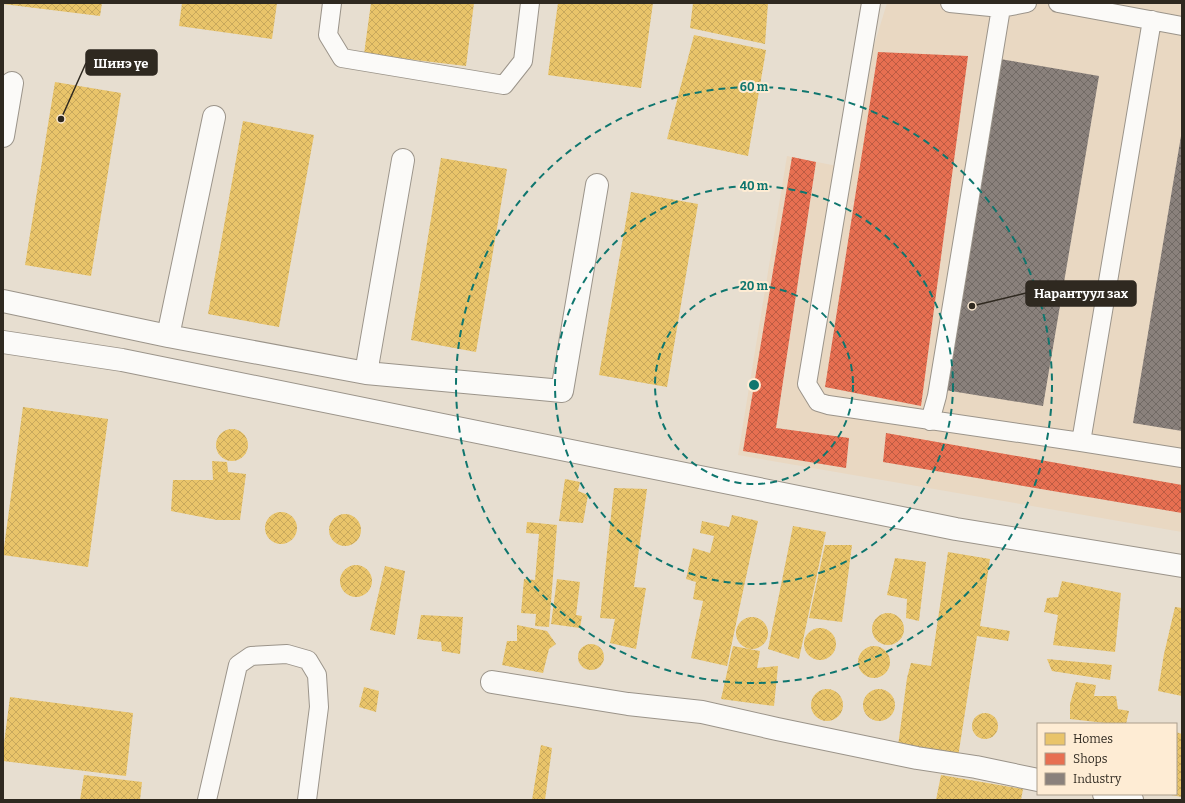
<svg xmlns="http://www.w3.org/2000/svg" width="1185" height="803" font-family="Bitter,serif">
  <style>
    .built { fill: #e9d8c2 }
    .homes { fill: url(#homes-cross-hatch) }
    .shops { fill: url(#shops-cross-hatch) }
    .industry { fill: url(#industry-cross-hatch) }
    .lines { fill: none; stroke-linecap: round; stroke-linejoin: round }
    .lane-casing { stroke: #9b948a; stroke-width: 20 }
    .street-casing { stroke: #9b948a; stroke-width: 24 }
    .secondary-casing { stroke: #9b948a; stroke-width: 24 }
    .lane { stroke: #fbfaf8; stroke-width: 18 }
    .street { stroke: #fbfaf8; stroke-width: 22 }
    .secondary { stroke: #fbfaf8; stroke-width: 22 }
    .ring { fill: none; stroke: #0f766e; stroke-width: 2; stroke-dasharray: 7 5 }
    .centre { fill: #0f766e; stroke: #feecd4; stroke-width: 2 }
    .ring-label { font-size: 12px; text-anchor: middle; font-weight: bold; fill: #0f766e; stroke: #feecd4; stroke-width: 4; stroke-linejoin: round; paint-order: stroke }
    .leader { fill: none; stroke: #2f2920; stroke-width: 1.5 }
    .callout-dot { fill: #2f2920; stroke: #feecd4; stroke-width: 1.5 }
    .callout { fill: #2f2920; stroke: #2f2920; stroke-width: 1.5 }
    .callout-label { font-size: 13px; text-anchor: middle; font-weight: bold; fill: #fff }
  </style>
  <defs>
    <pattern id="homes-cross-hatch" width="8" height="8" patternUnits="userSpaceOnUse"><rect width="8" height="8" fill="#e9c46a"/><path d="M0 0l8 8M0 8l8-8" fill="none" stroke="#c8a85c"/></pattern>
    <pattern id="shops-cross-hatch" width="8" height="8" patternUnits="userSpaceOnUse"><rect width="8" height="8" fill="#e76f51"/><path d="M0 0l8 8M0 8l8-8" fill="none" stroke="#bc5b43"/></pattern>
    <pattern id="industry-cross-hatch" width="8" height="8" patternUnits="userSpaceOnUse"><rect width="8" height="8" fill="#8a817c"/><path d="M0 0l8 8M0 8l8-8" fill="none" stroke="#716a65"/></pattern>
  </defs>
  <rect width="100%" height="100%" fill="#e7ded0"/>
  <!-- built -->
  <path class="built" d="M 887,3 L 1182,3 L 1182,532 L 738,455 L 787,156 L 837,166 Z"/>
  <!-- homes -->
  <path class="homes" d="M 3,3 L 102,3 L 100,16 L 3,4 Z
    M 182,3 L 277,3 L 272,39 L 179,26 Z
    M 371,3 L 474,3 L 466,66 L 364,54 Z
    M 558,3 L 653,3 L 641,88 L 548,75 Z
    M 693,3 L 768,3 L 765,44 L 690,28 Z
    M 694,35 L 766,50 L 748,156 L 667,139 Z
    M 55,82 L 121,93 L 91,276 L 25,265 Z
    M 243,121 L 314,135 L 279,327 L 208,314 Z
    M 441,158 L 507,169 L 476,352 L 411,340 Z
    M 631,192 L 698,204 L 667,387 L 599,375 Z
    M 23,407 L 108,419 L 88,567 L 3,555 Z
    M216 445a16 16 0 1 1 32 0a16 16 0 1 1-32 0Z
    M 212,461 L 227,462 L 228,472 L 246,474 L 240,520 L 217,520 L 171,511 L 173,480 L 213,480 Z
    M 565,479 L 580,482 L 578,491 L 588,495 L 583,523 L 559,521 Z
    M 614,488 L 647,489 L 634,587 L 646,588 L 636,649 L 610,643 L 615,619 L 600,618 Z
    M265 528a16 16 0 1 1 32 0a16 16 0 1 1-32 0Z
    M329 530a16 16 0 1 1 32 0a16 16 0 1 1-32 0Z
    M 732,515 L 758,521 L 727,666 L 691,658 L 703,601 L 693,599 L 696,582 L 686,579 L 693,548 L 710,553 L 714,536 L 700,533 L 702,521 L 729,527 Z
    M 527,522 L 557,525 L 549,627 L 535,626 L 536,614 L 521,613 L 524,579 L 535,580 L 539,534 L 526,533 Z
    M 793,526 L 826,532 L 799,659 L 768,649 Z
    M 825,545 L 852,545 L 842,622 L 809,618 Z
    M 948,552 L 990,559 L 980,626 L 1010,631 L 1008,641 L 977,636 L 958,757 L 898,746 L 907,678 L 911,663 L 931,666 Z
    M 895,558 L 926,562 L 919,621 L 906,618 L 907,599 L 887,595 Z
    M340 581a16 16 0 1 1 32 0a16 16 0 1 1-32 0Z
    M 385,566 L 405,571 L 395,635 L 370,630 Z
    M 557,579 L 580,582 L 576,615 L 582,616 L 580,628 L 551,624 Z
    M 1062,581 L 1121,593 L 1115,652 L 1053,645 L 1058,615 L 1044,612 L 1047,598 L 1058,597 Z
    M 1175,607 L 1182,608 L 1182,696 L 1158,691 L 1164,654 Z
    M872 629a16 16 0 1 1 32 0a16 16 0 1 1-32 0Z
    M 421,615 L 463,617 L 460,654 L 442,651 L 441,642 L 417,639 Z
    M736 633a16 16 0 1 1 32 0a16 16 0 1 1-32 0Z
    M 517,625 L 547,631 L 556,644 L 549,649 L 543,673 L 502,665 L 507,641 L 517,641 Z
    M804 644a16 16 0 1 1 32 0a16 16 0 1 1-32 0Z
    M578 657a13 13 0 1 1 26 0a13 13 0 1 1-26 0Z
    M 733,646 L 760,651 L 757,668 L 778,666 L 774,706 L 721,699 Z
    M858 662a16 16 0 1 1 32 0a16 16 0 1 1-32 0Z
    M 1047,659 L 1112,665 L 1110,680 L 1052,671 Z
    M 1076,682 L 1096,685 L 1094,696 L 1116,696 L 1118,709 L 1129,711 L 1126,724 L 1114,724 L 1070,719 L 1070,704 Z
    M 364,687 L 379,691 L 376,712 L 359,707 Z
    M811 705a16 16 0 1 1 32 0a16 16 0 1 1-32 0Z
    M863 705a16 16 0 1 1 32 0a16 16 0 1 1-32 0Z
    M 10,697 L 133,713 L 126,776 L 3,761 L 3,751 Z
    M972 726a13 13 0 1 1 26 0a13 13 0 1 1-26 0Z
    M 1176,732 L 1182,734 L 1182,797 L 1171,795 L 1176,794 Z
    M 541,745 L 552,748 L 545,800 L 532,800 Z
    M 84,775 L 142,782 L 140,800 L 80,800 Z
    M 941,775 L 1023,789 L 1021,800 L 936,800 Z"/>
  <!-- shops -->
  <path class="shops" d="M 878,52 L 968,56 L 921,406 L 825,387 Z
    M 792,157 L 816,162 L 776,428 L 849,438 L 846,468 L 743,451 Z
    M 886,433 L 1182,485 L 1182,513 L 883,462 Z"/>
  <!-- industry -->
  <path class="industry" d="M 1000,59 L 1099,76 L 1043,406 L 945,390 Z
    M 1181,136 L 1182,136 L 1182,431 L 1133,423 Z"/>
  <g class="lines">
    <defs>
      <path id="lane" d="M 332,3 L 328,35 L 342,58 L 504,85 L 523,61 L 530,3
        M 871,3 L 807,384 L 818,402 L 828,405 L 1081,442 L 1182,458
        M 950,3 L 1001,8 L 1027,3
        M 1058,3 L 1182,26
        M 930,421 L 937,396 L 1001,8
        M 1081,442 L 1152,20
        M 207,800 L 238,665 L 251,656 L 287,654 L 308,660 L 317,675 L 319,707 L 307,800"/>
      <path id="street" d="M 3,136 L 12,83
        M 3,301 L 168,336 L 366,373 L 562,391 L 597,185
        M 168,336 L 214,117
        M 366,373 L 403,160
        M 492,682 L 628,704 L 702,712 L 777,729 L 917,758 L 976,767 L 1038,780
        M 1104,794 L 1132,800"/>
      <path id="secondary" d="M 3,342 L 122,360 L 956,529 L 1182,566"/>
    </defs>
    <!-- lane casing -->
    <use href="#lane" class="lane-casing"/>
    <!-- street casing -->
    <use href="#street" class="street-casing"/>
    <!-- secondary casing -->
    <use href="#secondary" class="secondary-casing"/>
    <!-- lane -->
    <use href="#lane" class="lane"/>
    <!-- street -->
    <use href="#street" class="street"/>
    <!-- secondary -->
    <use href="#secondary" class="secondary"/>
  </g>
  <!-- distance rings -->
  <g class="ring">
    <circle cx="754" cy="385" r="99"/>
    <circle cx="754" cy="385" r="199"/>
    <circle cx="754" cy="385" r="298"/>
  </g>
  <circle cx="754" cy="385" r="6" class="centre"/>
  <g class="ring-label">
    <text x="754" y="91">60 m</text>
    <text x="754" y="190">40 m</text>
    <text x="754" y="290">20 m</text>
  </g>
  <!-- callouts -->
  <path class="leader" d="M61 119L86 63M972 306L1026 293"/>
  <g class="callout-dot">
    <circle cx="61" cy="119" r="4"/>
    <circle cx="972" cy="306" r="4"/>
  </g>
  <g class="callout">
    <rect x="86" y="50" width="71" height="25" rx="4"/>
    <rect x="1026" y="281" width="110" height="25" rx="4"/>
  </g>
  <g class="callout-label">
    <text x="121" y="68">Шинэ үе</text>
    <text x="1081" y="298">Нарантуул зах</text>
  </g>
  <!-- border -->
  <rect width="1185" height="803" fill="none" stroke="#2f2920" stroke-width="8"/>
  <!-- legend -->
  <rect x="1037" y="723" width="140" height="72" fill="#feecd4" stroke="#ab9e8c"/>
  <rect x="1045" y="733" width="20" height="12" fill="#e9c46a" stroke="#ab9e8c"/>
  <text x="1073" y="743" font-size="12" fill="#2f2920">Homes</text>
  <rect x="1045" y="753" width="20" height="12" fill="#e76f51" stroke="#ab9e8c"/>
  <text x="1073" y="763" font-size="12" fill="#2f2920">Shops</text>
  <rect x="1045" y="773" width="20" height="12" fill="#8a817c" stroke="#ab9e8c"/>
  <text x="1073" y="783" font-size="12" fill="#2f2920">Industry</text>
</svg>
